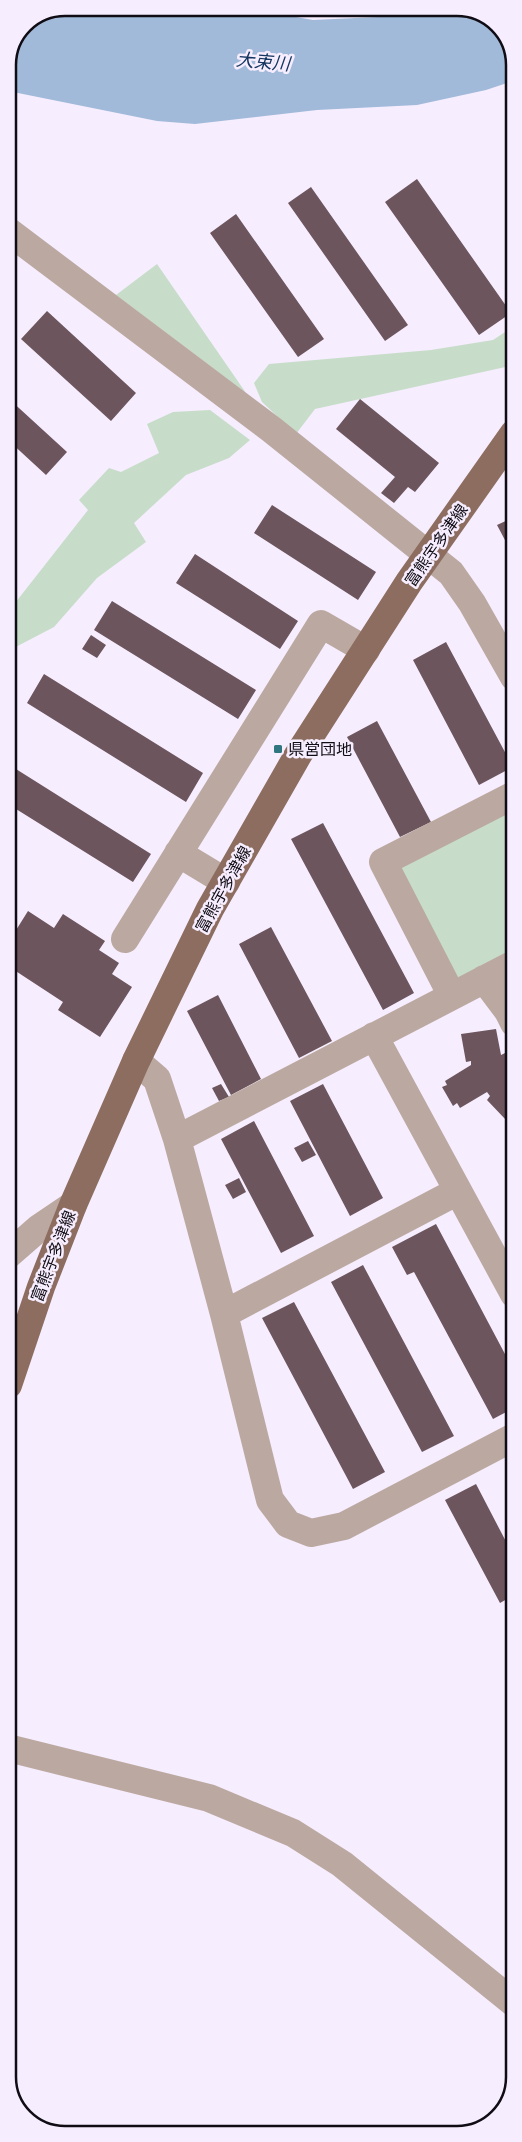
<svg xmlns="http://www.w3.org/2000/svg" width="522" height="2142" font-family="Poppins,'Noto Sans JP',sans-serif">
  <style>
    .green { fill: #c7ddc9 }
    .water { fill: #a1bada }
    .building { fill: #6c555c }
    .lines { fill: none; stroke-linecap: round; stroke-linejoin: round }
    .minor { stroke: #bba9a1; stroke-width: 28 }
    .major { stroke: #8d6d5f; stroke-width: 28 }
    .poi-dot { fill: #2f7681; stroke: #f6edfe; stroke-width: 2 }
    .labels { text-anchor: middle; stroke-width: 5; stroke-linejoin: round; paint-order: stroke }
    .street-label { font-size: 16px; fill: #100c13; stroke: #f6edfe }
    .poi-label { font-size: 16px; fill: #100c13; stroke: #f6edfe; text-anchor: start }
    .water-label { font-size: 18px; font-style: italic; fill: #153660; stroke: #f6edfe }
    .rim { fill: none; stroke: #100c13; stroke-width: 2.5 }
  </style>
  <rect width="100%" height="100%" fill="#f6edfe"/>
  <!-- green -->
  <path class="green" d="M 157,264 L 246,393 L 116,295 Z
    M 514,326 L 514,365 L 315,409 L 296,434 L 262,402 L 254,383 L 269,364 L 431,350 L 493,340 Z
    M 210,410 L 250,440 L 229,458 L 186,475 L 134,523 L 146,542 L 97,578 L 54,627 L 8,651 L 8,612 L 88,510 L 79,500 L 109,468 L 121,472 L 159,453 L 147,424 L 173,412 Z
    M 514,809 L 514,949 L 454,980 L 396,871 Z"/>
  <!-- water -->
  <path class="water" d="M 65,8 L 246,8 L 313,20 L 442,14 L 480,15 L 495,22 L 513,54 L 513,81 L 486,90 L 417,105 L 317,110 L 195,124 L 157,121 L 8,91 L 8,65 L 25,24 Z"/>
  <!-- building -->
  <path class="building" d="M 417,179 L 511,313 L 479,335 L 385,202 Z
    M 311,187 L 408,325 L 385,341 L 288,203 Z
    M 236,214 L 324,339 L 298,357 L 210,233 Z
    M 47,311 L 136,393 L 111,421 L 21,339 Z
    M 8,398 L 67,452 L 46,475 L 8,440 Z
    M 360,399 L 439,463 L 415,492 L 408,487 L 394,503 L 381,493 L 395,477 L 336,429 Z
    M 272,505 L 376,572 L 358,600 L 254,533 Z
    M 514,517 L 514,557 L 497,525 Z
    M 195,554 L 298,621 L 280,649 L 176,583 Z
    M 112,601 L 256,690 L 238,719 L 94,630 Z
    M 91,635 L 106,645 L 97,658 L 82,649 Z
    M 446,642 L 513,767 L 479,785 L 413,660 Z
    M 44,674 L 203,773 L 186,802 L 27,703 Z
    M 377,721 L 431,822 L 400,837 L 347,737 Z
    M 8,764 L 151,854 L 133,882 L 8,804 Z
    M 323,823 L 414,993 L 383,1010 L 291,839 Z
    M 8,893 L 16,898 L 8,911 Z
    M 28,911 L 54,928 L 63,914 L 105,941 L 99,950 L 119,963 L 112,974 L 132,987 L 100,1037 L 58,1010 L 63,1002 L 8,966 L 8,943 Z
    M 271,927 L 332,1041 L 299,1058 L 239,944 Z
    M 218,995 L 261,1079 L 231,1095 L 187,1011 Z
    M 496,1029 L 501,1055 L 507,1052 L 514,1063 L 514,1071 L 511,1072 L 514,1075 L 514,1112 L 506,1120 L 487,1100 L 490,1096 L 487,1092 L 460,1108 L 457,1103 L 453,1106 L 442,1087 L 447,1085 L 445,1081 L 471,1065 L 471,1061 L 466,1062 L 461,1034 Z
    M 221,1084 L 229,1097 L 219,1101 L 212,1088 Z
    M 323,1084 L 383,1198 L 350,1216 L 290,1101 Z
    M 254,1121 L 314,1236 L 281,1253 L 221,1139 Z
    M 308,1141 L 316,1155 L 302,1162 L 294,1148 Z
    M 239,1178 L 246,1192 L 233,1199 L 225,1185 Z
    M 436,1224 L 514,1371 L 514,1408 L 493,1419 L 414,1272 L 407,1275 L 392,1247 Z
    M 363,1265 L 454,1436 L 422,1452 L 331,1282 Z
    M 294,1302 L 385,1472 L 353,1489 L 262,1318 Z
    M 476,1484 L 514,1557 L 514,1595 L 500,1603 L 445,1500 Z"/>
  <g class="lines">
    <!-- minor -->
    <path class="minor" d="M 8,231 L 271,429 L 451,573 L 472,603 L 514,677
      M 178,853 L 226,882
      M 125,939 L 321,624 L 366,650
      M 484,979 L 508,1011 L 514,1023
      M 452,996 L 383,862 L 514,795
      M 374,1036 L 514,1294
      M 136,1061 L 157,1079 L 177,1139 L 224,1314 L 270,1500 L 288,1524 L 311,1533 L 344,1526 L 514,1437
      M 177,1139 L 514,964
      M 8,1255 L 39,1228 L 73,1205
      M 224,1314 L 458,1191
      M 8,1748 L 209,1798 L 293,1833 L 342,1864 L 514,2003"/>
    <!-- major -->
    <path class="major" d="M 8,1385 L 41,1287 L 73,1205 L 136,1061 L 210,909 L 298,755 L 409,582 L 514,433"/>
  </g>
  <!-- markers -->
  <rect class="poi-dot" x="273" y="744" width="10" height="10" rx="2.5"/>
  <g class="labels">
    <!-- street labels -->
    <g class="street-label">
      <text transform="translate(436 545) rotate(-55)" y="6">富熊宇多津線</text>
      <text transform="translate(223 889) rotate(-61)" y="6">富熊宇多津線</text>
      <text transform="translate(53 1256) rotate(-69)" y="6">富熊宇多津線</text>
    </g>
    <!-- poi labels -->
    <g class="poi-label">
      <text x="288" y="755">県営団地</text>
    </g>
    <!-- water labels -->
    <g class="water-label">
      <text transform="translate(263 62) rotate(5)" y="6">大束川</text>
    </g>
  </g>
  <!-- crop -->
  <path d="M0 0H522V2142H0ZM65 16H457A49 49 0 0 1 506 65V2077A49 49 0 0 1 457 2126H65A49 49 0 0 1 16 2077V65A49 49 0 0 1 65 16Z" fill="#f6edfe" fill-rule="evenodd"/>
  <path class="rim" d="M65 16H457A49 49 0 0 1 506 65V2077A49 49 0 0 1 457 2126H65A49 49 0 0 1 16 2077V65A49 49 0 0 1 65 16Z"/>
</svg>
